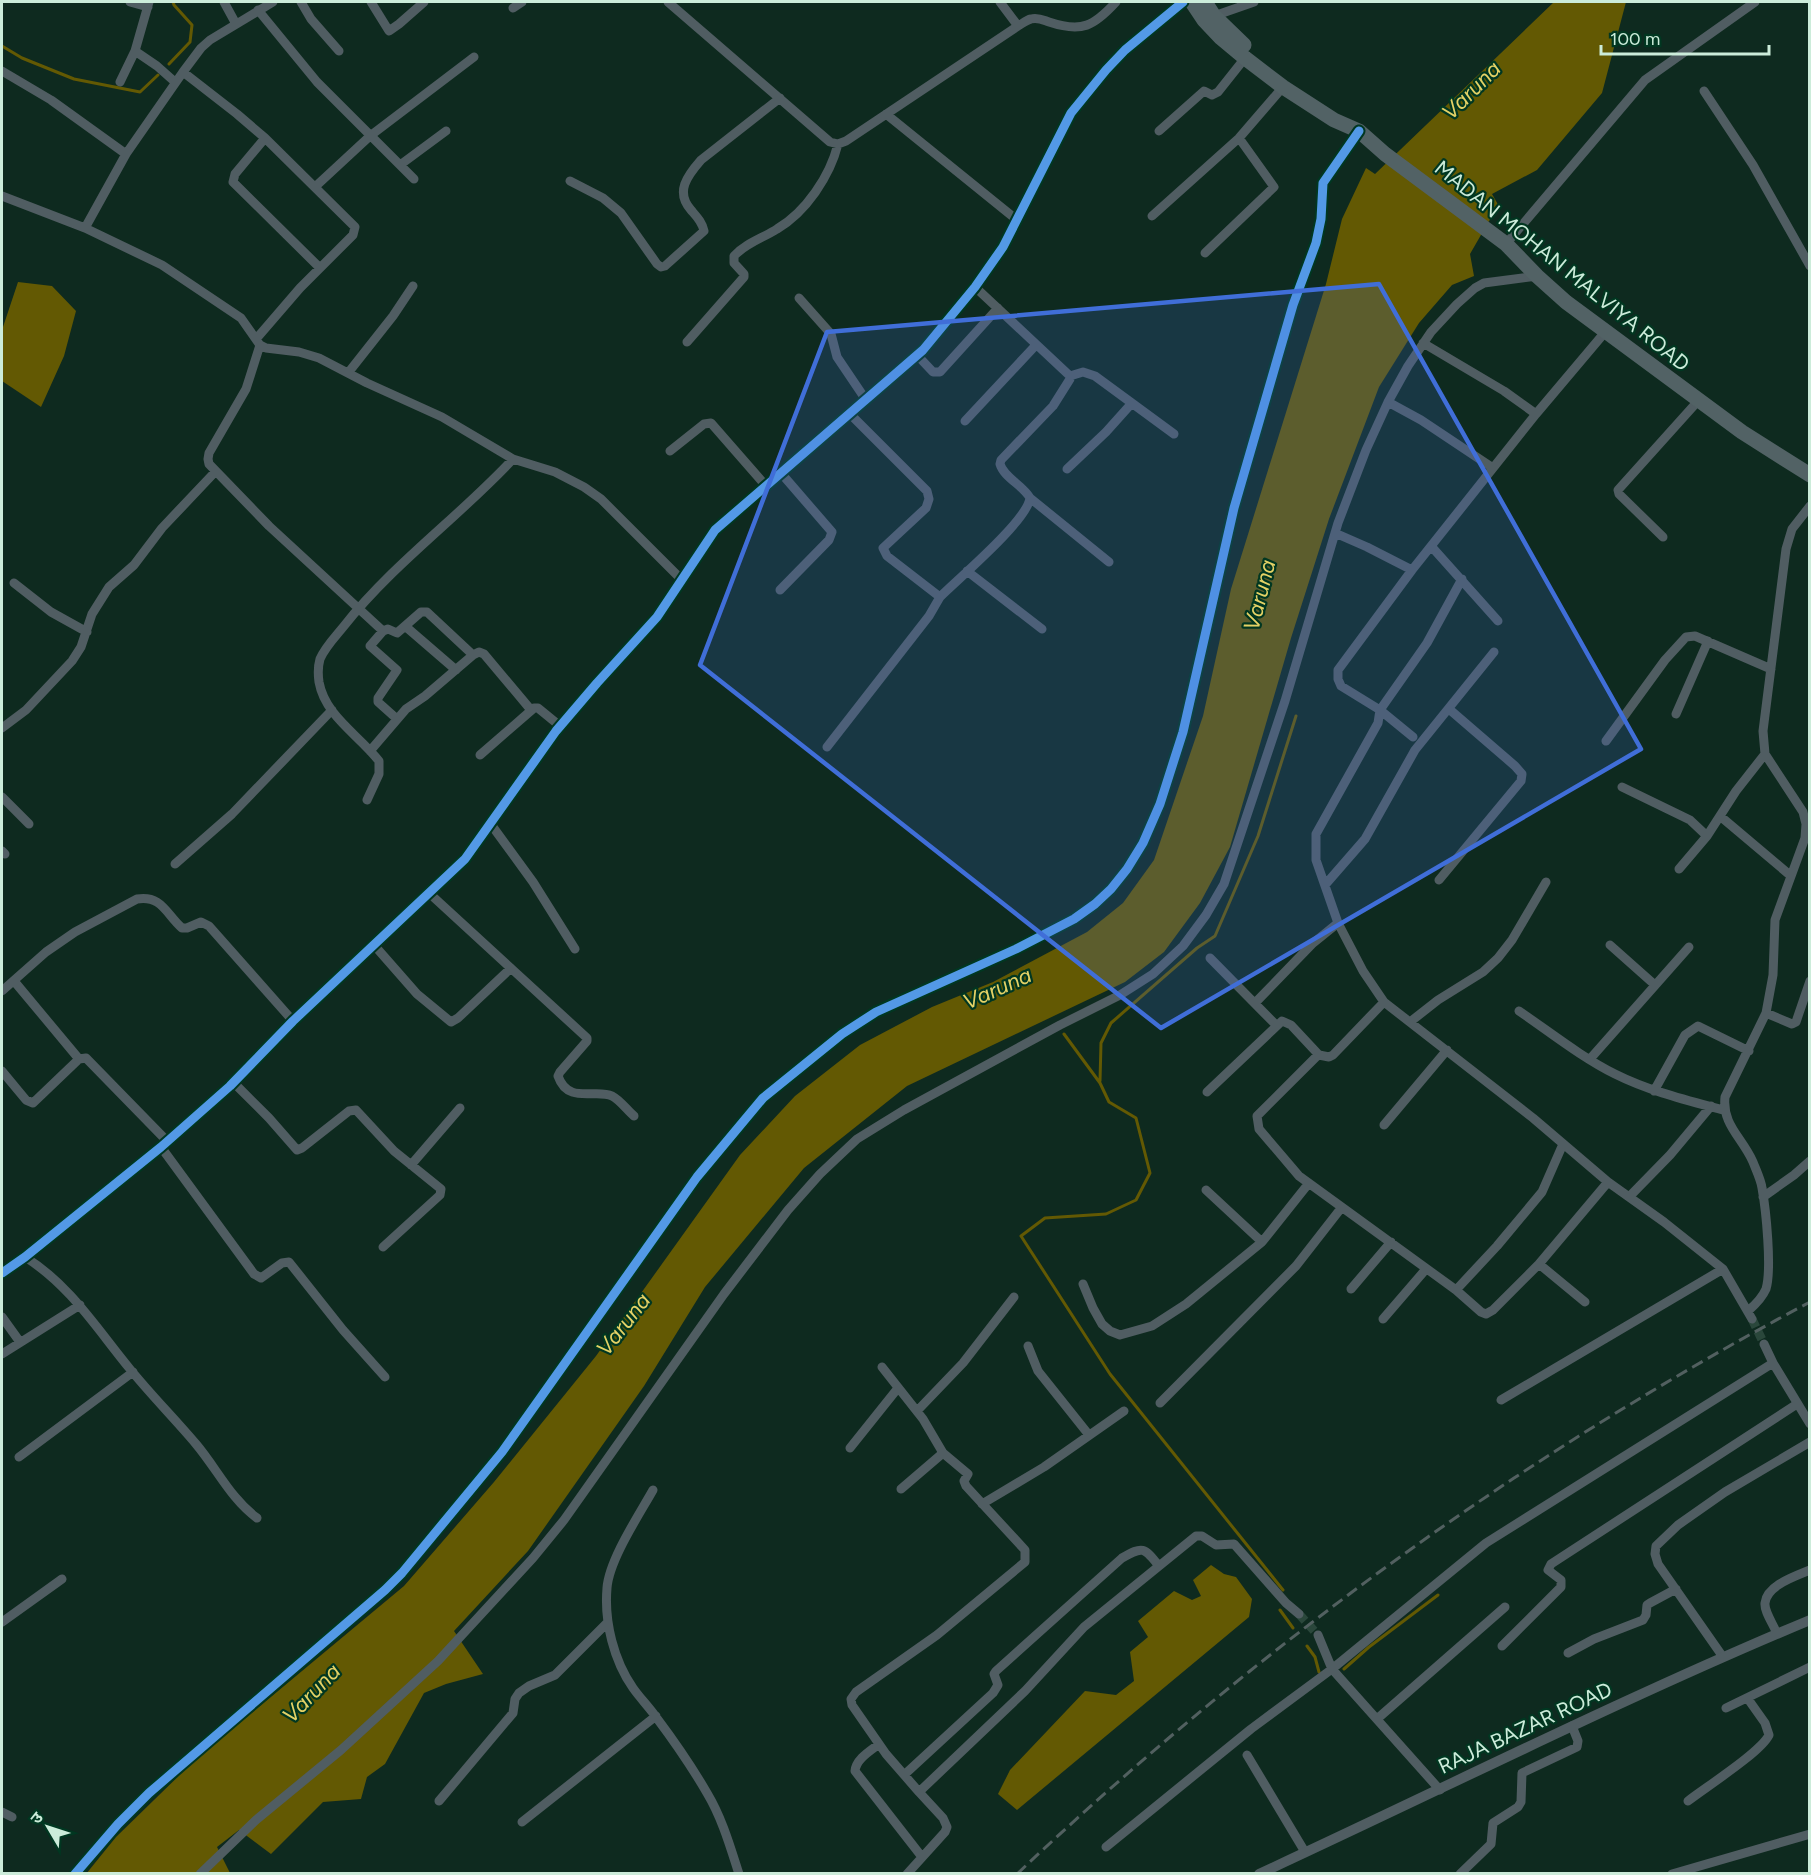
<svg xmlns="http://www.w3.org/2000/svg" width="1811" height="1875" font-family="Figtree,'Noto Sans Devanagari',sans-serif">
  <style>
    .water { fill: #635903 }
    .lines { fill: none; stroke-linecap: round; stroke-linejoin: round }
    .stream { stroke: #635903; stroke-width: 3 }
    .minor-tunnel { stroke: #2a473b; stroke-width: 9; stroke-dasharray: 9 4.5; stroke-linecap: butt }
    .minor { stroke: #505d62; stroke-width: 9 }
    .tertiary { stroke: #505d62; stroke-width: 10 }
    .trunk { stroke: #526265; stroke-width: 15 }
    .rail { stroke: #526060; stroke-width: 3; stroke-dasharray: 12 6; stroke-linecap: butt }
    .cycleway-casing { stroke: #013721; stroke-width: 13 }
    .cycleway { stroke: #5399e6; stroke-width: 9 }
    .marked { fill: #406ed8; fill-opacity: 0.2; stroke: #406ed8; stroke-width: 4.5; stroke-linejoin: round }
    .labels { text-anchor: middle; stroke-width: 4.5; stroke-linejoin: round; paint-order: stroke }
    .street-label { font-size: 21px; fill: #ccecda; stroke: #013721 }
    .water-label { font-size: 22px; font-style: italic; fill: #e4d266; stroke: #013721 }
  </style>
  <rect width="100%" height="100%" fill="#0e2a1f"/>
  <!-- water -->
  <path class="water" d="M 1554,2 L 1626,2 L 1602,93 L 1537,170 L 1492,194 L 1500,208 L 1489,221 L 1470,254 L 1474,276 L 1452,285 L 1419,323 L 1379,387 L 1329,519 L 1291,638 L 1230,847 L 1200,903 L 1164,952 L 1125,982 L 907,1086 L 804,1168 L 705,1287 L 644,1386 L 528,1551 L 454,1631 L 483,1674 L 446,1684 L 424,1693 L 385,1764 L 367,1777 L 361,1799 L 323,1802 L 271,1854 L 239,1830 L 217,1847 L 230,1873 L 86,1874 L 116,1837 L 193,1762 L 404,1586 L 494,1482 L 596,1356 L 740,1155 L 795,1096 L 860,1045 L 932,1007 L 993,982 L 1087,932 L 1123,903 L 1154,860 L 1203,716 L 1231,589 L 1326,284 L 1342,219 L 1366,168 L 1375,174 Z
    M 18,282 L 52,286 L 76,311 L 64,356 L 41,407 L 2,381 L 2,330 Z
    M 1211,1565 L 1224,1574 L 1236,1577 L 1252,1599 L 1249,1617 L 1017,1810 L 998,1794 L 1010,1770 L 1085,1691 L 1116,1695 L 1134,1681 L 1130,1652 L 1148,1637 L 1138,1621 L 1174,1591 L 1192,1600 L 1201,1596 L 1193,1580 Z"/>
  <g class="lines">
    <!-- stream -->
    <path class="stream" d="M 2,46 L 22,58 L 74,79 L 140,92 L 158,75
      M 169,64 L 190,42 L 192,25 L 174,5 L 173,2
      M 1064,1034 L 1100,1083 L 1109,1102 L 1136,1118 L 1150,1173 L 1136,1200 L 1106,1214 L 1045,1218 L 1021,1236 L 1110,1374 L 1283,1590
      M 1100,1081 L 1101,1043 L 1111,1023 L 1197,948 L 1215,936 L 1258,836 L 1296,716
      M 1280,1610 L 1293,1628
      M 1307,1646 L 1315,1657 L 1319,1672
      M 1344,1669 L 1369,1647 L 1438,1595"/>
    <!-- minor-tunnel -->
    <path class="minor-tunnel" d="M 1752,1319 L 1764,1344
      M 1299,1614 L 1318,1635"/>
    <!-- minor -->
    <path class="minor" d="M 130,2 L 148,7
      M 224,2 L 236,24
      M 301,2 L 311,19 L 339,51
      M 371,2 L 389,31 L 399,24 L 424,2
      M 668,2 L 830,142 L 838,144 L 846,141 L 1018,26 C 1022,24 1026,20 1031,19 C 1038,17 1043,20 1049,22 C 1082,33 1094,26 1116,2
      M 1000,2 L 1018,26
      M 513,8 L 522,2
      M 258,10 L 317,82 L 414,179
      M 1211,17 L 1254,2
      M 135,51 L 157,66 L 175,82
      M 2,71 L 51,100 L 126,154 L 85,228 L 162,265 L 241,318 L 260,345 L 266,348 L 299,352 L 319,358 L 367,383 L 442,417 L 513,459 L 555,472 L 584,487 L 601,499 L 682,580
      M 183,72 L 201,48 L 210,40 L 273,2
      M 120,82 L 135,51 L 149,2
      M 1704,91 L 1753,165 L 1810,266
      M 886,114 L 1017,220
      M 1159,131 L 1204,91 L 1212,95 L 1218,92 L 1245,58
      M 265,138 L 235,174 L 233,182 L 320,268
      M 126,154 L 183,72 L 237,114 L 265,138 L 355,227 L 353,235 L 300,288 L 256,339
      M 400,165 L 446,131
      M 570,181 L 603,198 L 621,213 L 657,264 L 661,267 L 665,266 L 704,231 C 702,222 697,217 691,210 C 675,192 687,176 701,160 L 780,98
      M 316,186 L 370,136 L 474,57
      M 2,196 L 85,228
      M 1152,216 L 1239,138 L 1283,87
      M 1506,244 L 1645,80 L 1755,2
      M 1205,253 L 1274,187 L 1239,138
      M 799,298 L 831,334 L 837,357 L 866,400
      M 1606,331 L 1536,414 L 1412,570 L 1338,670 L 1338,679 L 1341,686 L 1380,710 L 1378,723 L 1316,834 L 1316,860 L 1338,923 L 1363,971 L 1384,1002 L 1533,1118 L 1608,1182 L 1664,1222 L 1723,1269 L 1752,1319
      M 687,342 L 744,277 L 744,274 L 734,263 L 734,256 C 746,243 763,238 777,229 C 806,212 830,176 838,144
      M 1423,343 L 1504,391 L 1536,414
      M 260,345 L 246,389 L 209,453 L 208,459 L 209,464 L 269,526 L 383,631
      M 917,355 L 933,372 L 940,372 L 998,308
      M 348,373 L 393,316 L 413,286
      M 1070,376 L 1083,372 L 1095,376 L 1174,434
      M 1388,402 L 1421,420 L 1493,468
      M 965,421 L 1036,345
      M 670,451 L 704,424 L 711,423 L 766,486
      M 1067,469 L 1106,432 L 1132,403
      M 1030,498 L 1109,562
      M 1335,533 L 1367,547 L 1412,570
      M 1663,537 L 1619,494 L 1618,490 L 1698,401
      M 1431,546 L 1498,621
      M 967,571 L 1042,629
      M 14,583 L 51,612 L 87,632
      M 780,590 L 829,540 L 832,532 L 781,473
      M 940,597 C 959,578 1027,521 1030,498 C 1023,485 1004,478 1000,464 L 1001,460 L 1053,406 L 1070,379 L 1070,376 L 975,287
      M 405,626 L 456,670
      M 473,655 L 479,652 L 484,654 L 531,710
      M 1676,714 L 1708,641
      M 2,728 L 26,710 L 72,661 L 81,647 L 92,614 L 109,587 L 134,565 L 162,528 L 215,472
      M 1413,737 L 1380,710 L 1427,643 L 1462,579
      M 1606,741 L 1665,660 L 1686,637 L 1695,636 L 1771,669
      M 827,747 L 929,616 L 940,597 L 887,556 L 883,548 L 926,508 L 929,499 L 927,491 L 850,414
      M 370,751 L 406,709 L 425,696 L 473,655 L 427,612 L 421,612 L 397,633 L 388,629 L 383,631 L 370,646 L 397,670 L 378,698 L 378,702 L 397,719
      M 480,755 L 534,708 L 538,708 L 560,726
      M 1622,787 L 1690,820 L 1707,836
      M 2,797 L 29,824
      M 367,800 L 379,774 L 379,761 C 359,735 325,716 319,682 C 318,675 318,666 320,659 C 325,647 336,636 344,626 C 393,564 459,517 513,459
      M 1720,816 L 1791,876
      M 490,823 L 533,882 L 575,949
      M 2,851 L 5,854
      M 175,864 L 232,814 L 332,710
      M 1679,869 L 1707,836 L 1736,791 L 1765,754
      M 1439,880 L 1521,781 L 1522,774 L 1515,766 L 1449,709
      M 1325,885 L 1365,839 L 1415,750 L 1494,652
      M 429,893 L 587,1038 L 587,1041 L 560,1072 L 558,1076 C 568,1105 596,1088 612,1096 C 620,1100 627,1110 634,1116
      M 374,945 L 417,994 L 451,1022 L 458,1018 L 511,968
      M 1610,945 L 1655,985
      M 1210,958 L 1276,1025
      M 14,981 L 79,1059
      M 2,991 L 46,952 L 75,932 L 137,899 C 162,895 166,914 182,928 L 187,928 L 201,922 L 209,926 L 293,1021
      M 1384,1002 L 1333,1055 L 1329,1057 L 1319,1055 L 1316,1057 L 1257,1116 L 1259,1129 L 1299,1176 L 1456,1290 L 1497,1246 L 1542,1192 L 1563,1144
      M 1255,1003 L 1312,944 L 1338,923
      M 1519,1011 C 1550,1032 1581,1057 1615,1074 C 1649,1091 1686,1100 1723,1110
      M 1766,1013 L 1792,1024 L 1796,1022 L 1810,981
      M 1410,1022 L 1438,1000 L 1483,972 L 1498,958 L 1512,940 L 1546,882
      M 1590,1059 L 1689,947
      M 2,1071 L 26,1100 L 33,1103 L 79,1059 L 86,1058 L 167,1141
      M 233,1082 L 269,1118 L 297,1150 L 302,1148 L 349,1111 L 356,1110 L 394,1151 L 441,1189 L 440,1195 L 383,1247
      M 1654,1091 L 1685,1035 L 1698,1026 L 1749,1051
      M 1207,1092 L 1282,1021 L 1291,1025 L 1319,1055
      M 1384,1125 L 1447,1050
      M 161,1147 L 254,1274 L 261,1278 L 282,1263 L 289,1262 L 343,1330 L 385,1377
      M 411,1165 L 460,1108
      M 1206,1190 L 1262,1242
      M 1629,1197 L 1670,1155 L 1711,1106
      M 1763,1197 L 1794,1175 L 1810,1161
      M 25,1257 C 70,1285 97,1329 130,1369 C 151,1395 175,1419 196,1444 C 217,1469 231,1499 257,1518
      M 2,1273 L 25,1257 L 161,1147 L 230,1086 L 293,1021 L 465,859 L 556,731 L 597,683 L 657,617 L 715,530 L 923,350 L 975,287 L 1003,247 L 1071,113 L 1106,70 L 1125,50 L 1183,2
      M 1083,1284 L 1093,1308 L 1102,1324 L 1110,1331 L 1120,1335 L 1152,1326 L 1186,1304 L 1262,1242 L 1309,1183
      M 1351,1289 L 1391,1242
      M 1456,1290 L 1481,1312 L 1486,1314 L 1493,1310 L 1539,1264
      M 1585,1302 L 1539,1264 L 1608,1182
      M 1749,1310 C 1756,1304 1762,1298 1766,1289 C 1772,1269 1766,1210 1762,1188 C 1761,1180 1756,1170 1753,1162 C 1742,1137 1722,1125 1725,1097 L 1766,1013 L 1773,975 L 1775,920 L 1805,838 L 1806,824 L 1803,812 L 1765,754 L 1763,731 L 1786,549 L 1792,529 L 1810,506
      M 2,1317 L 20,1342
      M 1383,1319 L 1426,1269
      M 1764,1344 L 1773,1363
      M 1028,1346 L 1038,1371 L 1089,1435
      M 2,1354 L 80,1305
      M 882,1367 L 923,1419 L 943,1453 L 968,1474 L 964,1481 L 966,1486 L 1025,1550 L 1025,1562 L 937,1635 L 856,1692 L 851,1699 L 852,1705 L 886,1754 L 919,1792
      M 1501,1400 L 1723,1269
      M 1160,1403 L 1296,1266 L 1342,1207
      M 917,1411 L 963,1363 L 1014,1297
      M 850,1448 L 898,1388
      M 19,1457 L 133,1372
      M 901,1489 L 943,1453
      M 653,1490 C 639,1515 609,1560 607,1588 C 604,1622 614,1661 633,1688 C 640,1698 649,1707 656,1717 C 674,1741 692,1767 707,1793 C 722,1818 730,1846 739,1874
      M 982,1504 L 1044,1467 L 1124,1411
      M 2,1622 L 62,1579
      M 1777,1634 C 1774,1625 1764,1612 1765,1603 C 1767,1585 1796,1576 1810,1570
      M 1318,1635 L 1332,1669 L 1440,1790
      M 1502,1646 L 1561,1587 L 1561,1580 L 1548,1570 L 1551,1564 L 1797,1404
      M 1568,1653 L 1594,1639 L 1643,1620 L 1646,1615 L 1647,1605 L 1650,1603 L 1676,1589
      M 1723,1657 L 1658,1564 L 1655,1554 L 1656,1546 L 1678,1525 L 1725,1492 L 1810,1442
      M 1726,1708 L 1810,1667
      M 1377,1719 L 1505,1607
      M 879,1744 C 870,1751 856,1759 855,1771 L 922,1857
      M 1247,1755 L 1305,1852
      M 904,1775 L 993,1693 L 998,1685 L 994,1674 L 996,1671 L 1122,1558 C 1143,1546 1144,1547 1159,1566
      M 439,1801 L 513,1713 L 515,1699 L 519,1693 L 529,1686 L 555,1675 L 608,1622
      M 1688,1801 C 1706,1787 1761,1752 1769,1735 L 1765,1723 L 1748,1699
      M 2,1812 L 12,1817
      M 522,1822 L 656,1716
      M 1106,1847 L 1251,1729 L 1332,1669 L 1486,1543 L 1773,1363 L 1810,1424
      M 200,1874 L 256,1820 L 341,1750 L 438,1661 L 533,1558 L 564,1520 L 724,1294 L 788,1210 L 820,1174 L 857,1139 L 904,1110 L 1060,1025 L 1120,995 L 1153,974 L 1183,946 L 1206,915 L 1224,884 L 1285,701 L 1338,523 L 1366,450 L 1388,402 L 1408,366 L 1431,332 L 1457,304 L 1475,288 L 1484,283 L 1537,276
      M 907,1874 L 945,1832 L 947,1827 L 943,1818 L 919,1792 L 1025,1691 L 1084,1627 L 1196,1536 L 1202,1536 L 1216,1545 L 1234,1544 L 1286,1603 L 1299,1614
      M 1460,1874 L 1491,1844 L 1493,1823 L 1518,1807 L 1521,1802 L 1522,1773 L 1577,1747 L 1578,1741 L 1572,1726
      M 1672,1874 L 1810,1834"/>
    <!-- tertiary -->
    <path class="tertiary" d="M 75,1874 L 118,1824 L 149,1793 L 385,1590 L 402,1573 L 502,1452 L 697,1177 L 763,1098 L 842,1034 L 876,1012 L 1016,949 L 1074,919 L 1095,904 L 1111,889 L 1127,869 L 1143,843 L 1160,804 L 1183,732 L 1234,508 L 1293,305 L 1316,243 L 1321,219 L 1323,183 L 1359,131
      M 1259,1874 C 1443,1789 1623,1698 1810,1620"/>
    <!-- trunk -->
    <path class="trunk" d="M 1192,2 L 1204,20 L 1221,38 L 1245,58 L 1283,87 L 1334,120 L 1359,131 L 1385,154 L 1506,244 L 1537,276 L 1566,302 L 1742,432 L 1810,475
      M 1205,2 L 1214,16 L 1244,45"/>
    <!-- rail -->
    <path class="rail" d="M 1017,1874 C 1255,1649 1521,1455 1810,1302"/>
    <defs>
      <path id="cycleway" d="M 2,1273 L 25,1257 L 161,1147 L 230,1086 L 293,1021 L 465,859 L 556,731 L 597,683 L 657,617 L 715,530 L 923,350 L 975,287 L 1003,247 L 1071,113 L 1106,70 L 1125,50 L 1183,2
        M 75,1874 L 118,1824 L 149,1793 L 385,1590 L 402,1573 L 502,1452 L 697,1177 L 763,1098 L 842,1034 L 876,1012 L 1016,949 L 1074,919 L 1095,904 L 1111,889 L 1127,869 L 1143,843 L 1160,804 L 1183,732 L 1234,508 L 1293,305 L 1316,243 L 1321,219 L 1323,183 L 1359,131"/>
    </defs>
    <!-- cycleway casing -->
    <use href="#cycleway" class="cycleway-casing"/>
    <!-- cycleway -->
    <use href="#cycleway" class="cycleway"/>
  </g>
  <!-- marked area -->
  <path class="marked" d="M 1379,284 L 1641,749 L 1161,1028 L 700,665 L 827,332 Z"/>
  <g class="labels">
    <!-- street labels -->
    <g class="street-label">
      <text transform="translate(1562 266) rotate(39)" y="7">MADAN MOHAN MALVIYA ROAD</text>
      <text transform="translate(1525 1728) rotate(-25)" y="7">RAJA BAZAR ROAD</text>
    </g>
    <!-- water labels -->
    <g class="water-label">
      <text transform="translate(1471 90) rotate(-45)" y="8">Varuna</text>
      <text transform="translate(1259 595) rotate(-76)" y="8">Varuna</text>
      <text transform="translate(997 988) rotate(-24)" y="8">Varuna</text>
      <text transform="translate(623 1324) rotate(-52)" y="8">Varuna</text>
      <text transform="translate(311 1693) rotate(-46)" y="8">Varuna</text>
    </g>
  </g>
  <!-- border -->
  <rect width="1811" height="1875" fill="none" stroke="#ccecda" stroke-width="6"/>
  <!-- north arrow -->
  <g transform="translate(48 1827) rotate(309)" stroke="#013721" stroke-width="4.5" paint-order="stroke">
  <path d="M0-4.5L10 22L0 15L-10 22Z" fill="#ccecda"/>
  <text y="-9" font-size="16" font-weight="bold" text-anchor="middle" fill="#ccecda">उ</text>
  </g>
  <!-- scale -->
  <path d="M1601 45v9h168v-9" fill="none" stroke="#ccecda" stroke-width="3"/>
  <text x="1610" y="45" font-size="18" fill="#ccecda" stroke="#013721" stroke-width="4.5" paint-order="stroke">100 m</text>
</svg>
